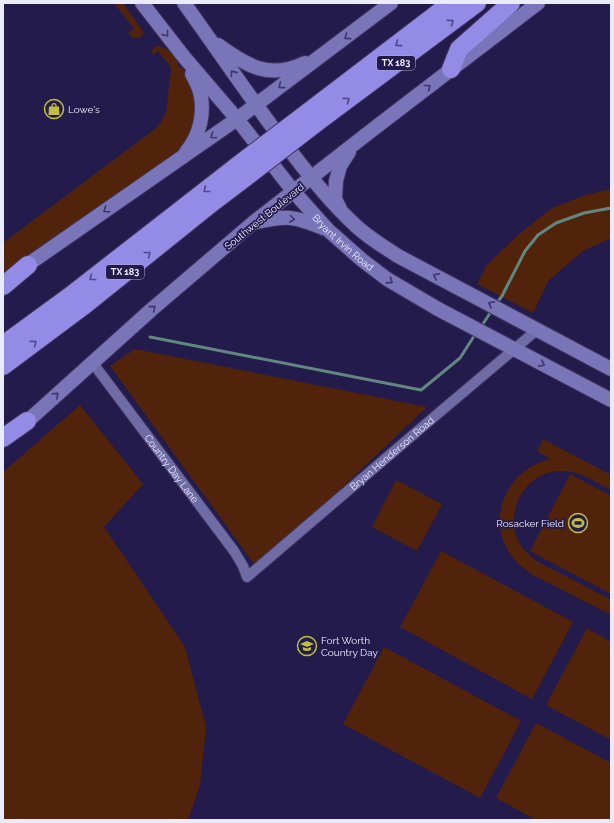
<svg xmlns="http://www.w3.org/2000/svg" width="614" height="823" font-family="Raleway,sans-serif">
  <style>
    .green { fill: #51230a }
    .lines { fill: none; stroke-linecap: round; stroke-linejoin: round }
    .stream { stroke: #628780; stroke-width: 3 }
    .minor-casing { stroke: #3f355e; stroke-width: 12 }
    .secondary-casing { stroke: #3f355e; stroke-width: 16 }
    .motorway-casing { stroke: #3f355e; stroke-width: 20 }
    .minor { stroke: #6f6ba4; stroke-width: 10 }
    .secondary { stroke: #7a75b8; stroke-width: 14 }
    .motorway { stroke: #938be6; stroke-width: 18 }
    .motorway-bridge-casing { stroke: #3f355e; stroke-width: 20; stroke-linecap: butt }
    .motorway-bridge { stroke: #938be6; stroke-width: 18 }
    .oneway { stroke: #504889 }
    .oneway2 { stroke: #3d366c }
    .labels { text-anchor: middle; stroke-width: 3.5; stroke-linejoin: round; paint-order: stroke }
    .shield { fill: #231b4b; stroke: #afadc9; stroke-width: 1 }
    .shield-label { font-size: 9px; font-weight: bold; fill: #ebebff }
    .poi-label { font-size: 10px; fill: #ebebff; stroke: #231b4b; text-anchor: start }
    .street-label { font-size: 10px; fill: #ebebff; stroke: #231b4b }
  </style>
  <rect width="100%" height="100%" fill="#231b4b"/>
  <!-- green -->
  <path class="green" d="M 114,3 L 123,3 L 144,33 L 142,36 C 137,39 131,39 128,33 L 134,29 Z
    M 156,46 C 167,47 174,53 178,63 L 177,63 L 179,67 L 181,67 L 186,73 L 195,94 L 195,122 L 186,144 L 174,156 L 3,273 L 3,243 L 155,129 L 161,122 L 166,113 L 171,69 L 170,66 L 158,51 L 153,55 L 152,52 L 152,50 Z
    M 611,189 L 611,238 L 583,251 L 548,281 L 533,313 L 477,284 L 487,265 L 520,233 L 552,208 L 585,195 Z
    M 135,349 L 427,407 L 257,568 L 110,366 Z
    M 80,405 L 143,484 L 104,527 L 185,647 L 206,727 L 200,785 L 188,820 L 3,820 L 3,472 Z
    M 543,439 L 611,475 L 611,490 C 595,482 579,470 560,471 C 520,472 499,523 526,552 C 535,562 548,567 560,573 C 577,582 594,591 611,600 L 611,615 L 533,575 C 524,569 516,563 510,554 C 485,516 508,469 550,459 L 537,451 Z
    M 570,474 L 611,496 L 611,594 L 530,551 Z
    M 396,480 L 442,504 L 417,551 L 372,527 Z
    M 441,551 L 573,622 L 532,699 L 400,627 Z
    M 587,628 L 611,642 L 611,740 L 546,705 Z
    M 384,647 L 521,721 L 480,798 L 343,724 Z
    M 536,723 L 611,763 L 611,820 L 536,820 L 496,798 Z"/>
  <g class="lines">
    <!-- stream -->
    <path class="stream" d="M 496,304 L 502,296 L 525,251 L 538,235 L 556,223 L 584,213 L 611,208
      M 481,327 L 492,310
      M 150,337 L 421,390 L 426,386 L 460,358 L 476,333"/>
    <defs>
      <g id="minor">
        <path id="s1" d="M 92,362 L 234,551 L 243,566 L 247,577 L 434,417 L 538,329"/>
      </g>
      <g id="secondary">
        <path id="s2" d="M 142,3 L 184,57 L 237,119 L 294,192 L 310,210 L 328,230 L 362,260 L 387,279 L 438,309 L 611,400"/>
        <path d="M 184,3 C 220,53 254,104 292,153 C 311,178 331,203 354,224 C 367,237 383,246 398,256 L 611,369"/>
        <path d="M 218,45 C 247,66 269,80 305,63"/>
        <path d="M 186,152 C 200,136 205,112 200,92 C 198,85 195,80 192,74"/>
        <path d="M 340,209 L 335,199 L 336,181 L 340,166 L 349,152"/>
        <path d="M 256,222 C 267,220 279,217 290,218 C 302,219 313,224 323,228"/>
        <path d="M 20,270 L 237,119 L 391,3"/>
        <path d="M 21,427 L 151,310 L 254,222 L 376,127 L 538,3"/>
      </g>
      <path id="motorway" d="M 451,69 L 459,49 L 511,3
        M 307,113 L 451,3
        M 316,123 L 477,3
        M 3,286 L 28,265
        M 3,345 L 70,296 L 237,166
        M 3,366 L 86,304 L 213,202 L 246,177
        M 3,438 L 27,421"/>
    </defs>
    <!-- minor casing -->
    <use href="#minor" class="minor-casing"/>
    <!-- secondary casing -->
    <use href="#secondary" class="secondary-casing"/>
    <!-- motorway casing -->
    <use href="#motorway" class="motorway-casing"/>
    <!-- minor -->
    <use href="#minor" class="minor"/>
    <!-- secondary -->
    <use href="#secondary" class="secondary"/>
    <!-- motorway -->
    <use href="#motorway" class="motorway"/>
    <defs>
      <path id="motorway-bridge" d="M 237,166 L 307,113
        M 246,177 L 316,123"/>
    </defs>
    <!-- motorway-bridge casing -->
    <use href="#motorway-bridge" class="motorway-bridge-casing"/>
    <!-- motorway-bridge -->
    <use href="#motorway-bridge" class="motorway-bridge"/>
  </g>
  <!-- one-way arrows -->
  <defs><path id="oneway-chevron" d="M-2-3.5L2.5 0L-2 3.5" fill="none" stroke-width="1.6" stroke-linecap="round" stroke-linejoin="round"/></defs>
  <g class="oneway">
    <use href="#oneway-chevron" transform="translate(451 22) rotate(-37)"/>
    <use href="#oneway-chevron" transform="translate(398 44) rotate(143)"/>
    <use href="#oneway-chevron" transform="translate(347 100) rotate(-37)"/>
    <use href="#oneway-chevron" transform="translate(206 190) rotate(142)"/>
    <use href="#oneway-chevron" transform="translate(148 254) rotate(-39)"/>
    <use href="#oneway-chevron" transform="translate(92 278) rotate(142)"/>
    <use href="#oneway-chevron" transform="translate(34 343) rotate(-37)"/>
  </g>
  <g class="oneway2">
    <use href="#oneway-chevron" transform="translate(166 34) rotate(52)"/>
    <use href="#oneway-chevron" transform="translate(347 37) rotate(143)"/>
    <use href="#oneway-chevron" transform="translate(233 73) rotate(-125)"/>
    <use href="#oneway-chevron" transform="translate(281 86) rotate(143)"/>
    <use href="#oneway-chevron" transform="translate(428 87) rotate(-38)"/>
    <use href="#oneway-chevron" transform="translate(213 136) rotate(145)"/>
    <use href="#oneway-chevron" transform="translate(106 210) rotate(145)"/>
    <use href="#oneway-chevron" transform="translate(292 219) rotate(6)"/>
    <use href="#oneway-chevron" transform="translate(436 276) rotate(-152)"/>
    <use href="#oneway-chevron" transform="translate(390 281) rotate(33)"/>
    <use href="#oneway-chevron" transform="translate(491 304) rotate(-153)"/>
    <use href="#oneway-chevron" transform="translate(153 308) rotate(-41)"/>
    <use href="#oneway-chevron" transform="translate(542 364) rotate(28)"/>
    <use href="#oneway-chevron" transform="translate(56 395) rotate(-42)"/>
  </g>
  <!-- icons -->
  <defs>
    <symbol id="shop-ring" viewBox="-11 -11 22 22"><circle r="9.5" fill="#231b4b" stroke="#c3bd3e" stroke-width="1.5"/><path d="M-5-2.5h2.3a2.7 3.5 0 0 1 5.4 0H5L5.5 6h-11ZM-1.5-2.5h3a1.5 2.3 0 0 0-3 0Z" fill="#c3bd3e"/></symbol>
    <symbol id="stadium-ring" viewBox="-11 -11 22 22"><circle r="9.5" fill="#231b4b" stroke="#c3bd3e" stroke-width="1.5"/><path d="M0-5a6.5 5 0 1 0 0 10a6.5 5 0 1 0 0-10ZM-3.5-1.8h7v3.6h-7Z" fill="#c3bd3e"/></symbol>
    <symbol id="school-ring" viewBox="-11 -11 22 22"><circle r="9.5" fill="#231b4b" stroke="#c3bd3e" stroke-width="1.5"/><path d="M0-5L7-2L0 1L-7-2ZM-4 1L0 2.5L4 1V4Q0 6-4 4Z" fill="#c3bd3e"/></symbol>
  </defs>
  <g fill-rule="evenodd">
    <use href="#shop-ring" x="43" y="98" width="22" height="22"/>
    <use href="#stadium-ring" x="567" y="512" width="22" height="22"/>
    <use href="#school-ring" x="296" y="635" width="22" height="22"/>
  </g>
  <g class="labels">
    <!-- shield labels -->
    <g class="shield">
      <rect x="377" y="56" width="38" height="14" rx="3"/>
      <rect x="106" y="265" width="38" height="14" rx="3"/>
    </g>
    <g class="shield-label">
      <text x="396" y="66">TX 183</text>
      <text x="125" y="275">TX 183</text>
    </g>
    <!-- poi labels -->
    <g class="poi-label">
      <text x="68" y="113">Lowe's</text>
      <text x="564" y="527" text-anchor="end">Rosacker Field</text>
      <text x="321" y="644">Fort Worth<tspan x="321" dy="12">Country Day</tspan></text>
    </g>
    <!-- street labels -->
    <g class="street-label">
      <text transform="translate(264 216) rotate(-39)" y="4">Southwest Boulevard</text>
      <text dy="4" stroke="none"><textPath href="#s2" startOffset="313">Bryant Irvin Road</textPath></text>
      <text dy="4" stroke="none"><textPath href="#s1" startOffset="456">Bryan Henderson Road</textPath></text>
      <text dy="4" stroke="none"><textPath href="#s1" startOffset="133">Country Day Lane</textPath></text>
    </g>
  </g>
  <!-- border -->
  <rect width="614" height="823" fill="none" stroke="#ebebff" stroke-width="8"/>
</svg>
